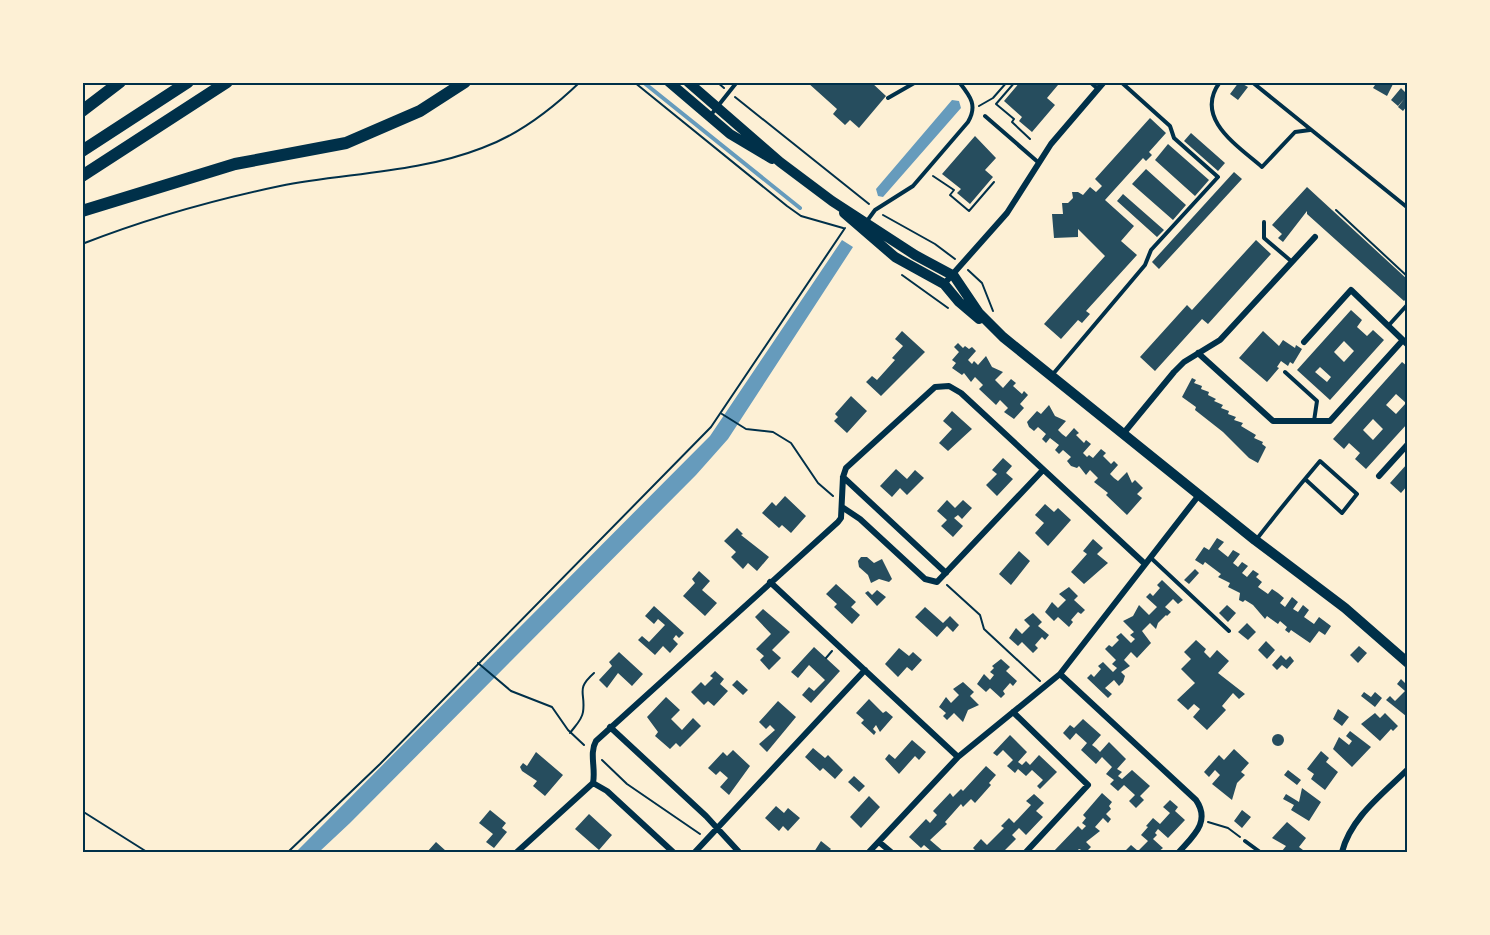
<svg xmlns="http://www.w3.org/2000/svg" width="1490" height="935" font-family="'Crimson Pro',serif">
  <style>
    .water { fill: #669bbc }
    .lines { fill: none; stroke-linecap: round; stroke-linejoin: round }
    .stream { stroke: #669bbc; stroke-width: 4 }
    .building { fill: #264d5e; fill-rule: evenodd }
    .path { stroke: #003049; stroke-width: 2 }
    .service { stroke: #003049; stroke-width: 4 }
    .minor { stroke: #003049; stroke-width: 6 }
    .secondary { stroke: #003049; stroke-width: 10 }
    .motorway { stroke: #003049; stroke-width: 12 }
    .neatline { fill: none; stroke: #003049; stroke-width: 2 }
  </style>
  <rect width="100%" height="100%" fill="#fdf0d5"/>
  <!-- water -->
  <path class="water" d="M 952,100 L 959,101 L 961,108 L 883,197 L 878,196 L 876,189 Z
    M 842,240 L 853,247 L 728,439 L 696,475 L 350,823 L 319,852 L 296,852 L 710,436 Z"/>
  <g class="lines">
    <!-- stream -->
    <path class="stream" d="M 643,82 L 800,208"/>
  </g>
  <!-- building -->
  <path class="building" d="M 807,82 L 871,82 L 886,96 L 859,128 L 850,120 L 845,125 L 833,114 L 837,109 Z
    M 1020,82 L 1055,82 L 1058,85 L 1047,98 L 1055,105 L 1032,132 L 1019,121 L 1022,117 L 1004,101 Z
    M 1239,82 L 1248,87 L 1238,100 L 1230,94 Z
    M 1377,82 L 1382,83 L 1394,82 L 1387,96 L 1373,88 Z
    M 1401,88 L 1407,94 L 1407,106 L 1403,111 L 1398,107 L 1404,99 L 1398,106 L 1391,100 Z
    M 1150,118 L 1166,133 L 1149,152 L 1152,155 L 1146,161 L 1143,158 L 1105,200 L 1134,226 L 1121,241 L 1137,255 L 1086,311 L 1090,314 L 1082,323 L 1078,320 L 1061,339 L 1044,324 L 1105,256 L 1078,229 L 1078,237 L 1054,238 L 1052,214 L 1063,214 L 1062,203 L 1068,203 L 1073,198 L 1072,192 L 1078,192 L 1083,195 L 1090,187 L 1096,192 L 1102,186 L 1095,179 Z
    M 1191,133 L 1225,163 L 1218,171 L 1184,141 Z
    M 975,136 L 996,158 L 985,170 L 993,177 L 970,204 L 957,193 L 961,189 L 942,174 Z
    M 1168,144 L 1209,180 L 1195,196 L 1155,160 Z
    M 1146,169 L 1186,205 L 1173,220 L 1132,184 Z
    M 1234,172 L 1242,179 L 1159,269 L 1152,262 Z
    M 1307,187 L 1407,279 L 1407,298 L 1404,301 L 1307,214 L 1307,211 L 1283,242 L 1278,238 L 1282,234 L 1272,225 Z
    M 1123,194 L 1164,230 L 1157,237 L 1117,201 Z
    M 1256,240 L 1271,254 L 1208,324 L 1202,319 L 1155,371 L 1140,357 L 1187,305 L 1192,310 Z
    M 1351,310 L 1362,320 L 1357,327 L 1367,336 L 1373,330 L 1384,340 L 1330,400 L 1297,370 ZM 1344,341 L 1354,351 L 1344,362 L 1334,352 ZM 1320,367 L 1331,377 L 1327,382 L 1315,372 Z
    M 902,331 L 925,352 L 881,396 L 866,382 L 872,376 L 877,380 L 895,360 L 892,358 L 903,346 L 895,339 Z
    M 1263,331 L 1279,346 L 1283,340 L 1295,348 L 1296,345 L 1302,349 L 1293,364 L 1290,362 L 1288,366 L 1281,361 L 1277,367 L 1279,368 L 1267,382 L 1239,358 Z
    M 958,343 L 963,348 L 965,346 L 969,349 L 972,347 L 976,351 L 968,360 L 972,364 L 974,361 L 978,365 L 986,356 L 992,367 L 1003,372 L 995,380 L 1003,388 L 1011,379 L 1016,383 L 1013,386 L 1022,394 L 1024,391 L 1028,395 L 1020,404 L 1024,408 L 1014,419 L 1004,412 L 1008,408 L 1000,400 L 996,405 L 979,389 L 983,385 L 975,377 L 971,382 L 964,373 L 962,375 L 952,368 L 956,363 L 952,360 L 959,352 L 954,347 Z
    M 1402,362 L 1407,366 L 1407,424 L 1366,469 L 1355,459 L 1360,453 L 1349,443 L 1344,449 L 1333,439 ZM 1396,394 L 1406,403 L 1396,414 L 1386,405 ZM 1373,419 L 1383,429 L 1373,440 L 1363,430 Z
    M 1192,378 L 1196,380 L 1194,383 L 1202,386 L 1201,389 L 1209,392 L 1208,395 L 1216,399 L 1214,401 L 1223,405 L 1221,408 L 1229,411 L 1228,414 L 1236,417 L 1234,420 L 1243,423 L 1241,426 L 1256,435 L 1254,438 L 1263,442 L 1262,444 L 1266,447 L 1258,463 L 1249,458 L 1223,432 L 1195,410 L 1196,407 L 1182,397 Z
    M 851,396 L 867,411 L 847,433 L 834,421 L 838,417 L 835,414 Z
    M 1049,405 L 1055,416 L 1066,421 L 1058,430 L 1062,434 L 1066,437 L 1074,428 L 1079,433 L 1076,435 L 1084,443 L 1086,440 L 1091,444 L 1083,453 L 1087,457 L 1089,455 L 1093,458 L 1101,449 L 1106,453 L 1103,456 L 1111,464 L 1114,461 L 1118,465 L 1110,474 L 1114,478 L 1118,481 L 1127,472 L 1132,483 L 1135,480 L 1143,488 L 1137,494 L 1142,498 L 1127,515 L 1106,495 L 1108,493 L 1094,482 L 1098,478 L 1090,470 L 1086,475 L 1079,466 L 1077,468 L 1071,466 L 1067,461 L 1071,457 L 1063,450 L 1059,454 L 1055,450 L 1059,445 L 1050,438 L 1046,443 L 1042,439 L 1046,434 L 1038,427 L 1034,431 L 1029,427 L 1027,422 L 1037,411 L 1041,414 Z
    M 952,411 L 972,429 L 948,451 L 939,443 L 952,429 L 943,421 Z
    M 1003,458 L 1012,466 L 1006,473 L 1013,479 L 997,496 L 986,485 L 997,474 L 992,470 Z
    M 1407,464 L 1407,486 L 1401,493 L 1390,483 Z
    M 896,469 L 907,479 L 915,470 L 924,478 L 907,495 L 900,488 L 892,497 L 880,486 Z
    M 785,496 L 806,516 L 791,533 L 782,525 L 779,528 L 762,513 L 772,502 L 776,506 Z
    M 947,500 L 955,508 L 963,500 L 972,508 L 962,519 L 958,515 L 954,518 L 963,526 L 953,537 L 941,526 L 947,520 L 937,511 Z
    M 1045,504 L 1054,512 L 1058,508 L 1071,520 L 1048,546 L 1035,533 L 1044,523 L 1035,515 Z
    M 737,528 L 743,534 L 741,535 L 769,557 L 757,571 L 748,563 L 743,569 L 731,557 L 736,552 L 724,541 Z
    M 1217,538 L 1224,542 L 1218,549 L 1228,557 L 1233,550 L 1240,554 L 1233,563 L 1238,567 L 1242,562 L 1248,566 L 1242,573 L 1247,577 L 1253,570 L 1259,574 L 1256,577 L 1262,582 L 1258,587 L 1268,594 L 1272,589 L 1278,593 L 1284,598 L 1280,603 L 1285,607 L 1292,597 L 1298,602 L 1293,609 L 1298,612 L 1303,605 L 1309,610 L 1304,617 L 1314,624 L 1319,617 L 1331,626 L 1325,635 L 1319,631 L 1310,643 L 1291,630 L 1289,633 L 1285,630 L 1287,627 L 1280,621 L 1278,624 L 1267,616 L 1265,619 L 1253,605 L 1245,600 L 1243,602 L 1239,600 L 1240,593 L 1228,587 L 1230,583 L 1218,577 L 1221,574 L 1205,562 L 1203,565 L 1195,560 L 1204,547 L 1209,550 Z
    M 1093,539 L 1103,548 L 1097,554 L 1108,563 L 1084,584 L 1071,572 L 1087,554 L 1083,551 Z
    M 1019,551 L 1030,561 L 1011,585 L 999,574 Z
    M 861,557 L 867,557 L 874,563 L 882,559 L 892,579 L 889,582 L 879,579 L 871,583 L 868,575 L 859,567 L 858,561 Z
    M 1195,569 L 1199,573 L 1189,584 L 1184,580 Z
    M 699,571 L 710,581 L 702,590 L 717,603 L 705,616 L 683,596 L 695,583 L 692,579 Z
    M 1162,580 L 1183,600 L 1178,604 L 1173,599 L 1165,607 L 1171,612 L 1167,616 L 1166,615 L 1158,623 L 1156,629 L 1150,623 L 1142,631 L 1151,643 L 1137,658 L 1131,652 L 1124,660 L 1130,666 L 1121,672 L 1125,676 L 1123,682 L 1119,686 L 1114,680 L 1105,688 L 1112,694 L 1108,698 L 1087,678 L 1091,674 L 1094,677 L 1101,669 L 1098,666 L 1103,662 L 1113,672 L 1117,668 L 1112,664 L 1116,660 L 1105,649 L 1109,645 L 1112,647 L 1119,640 L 1116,637 L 1121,633 L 1131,643 L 1135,639 L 1130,635 L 1134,632 L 1123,621 L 1133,616 L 1139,605 L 1149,615 L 1157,607 L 1146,597 L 1150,593 L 1153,596 L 1160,588 L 1157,585 Z
    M 836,584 L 856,602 L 851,607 L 860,615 L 852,624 L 834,607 L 837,604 L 826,594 Z
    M 1069,587 L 1078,596 L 1074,600 L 1085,610 L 1081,614 L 1078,612 L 1071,620 L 1073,622 L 1069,627 L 1058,617 L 1054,621 L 1045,612 L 1052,602 L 1058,608 L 1066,600 L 1059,594 Z
    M 877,590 L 886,597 L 877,606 L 865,593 L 868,591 L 872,595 Z
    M 1227,605 L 1236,613 L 1228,622 L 1219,613 Z
    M 654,606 L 684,633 L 679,638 L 676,635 L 673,639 L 678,644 L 670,653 L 663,646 L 655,655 L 638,640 L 642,636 L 649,642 L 665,625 L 658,619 L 654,624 L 645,616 Z
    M 925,607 L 943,623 L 950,616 L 959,625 L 953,632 L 947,626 L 937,637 L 915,617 Z
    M 763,609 L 790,632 L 772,650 L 781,658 L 769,670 L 760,660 L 764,656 L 756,649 L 771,634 L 755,617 Z
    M 1033,613 L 1042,622 L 1038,626 L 1049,635 L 1045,640 L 1042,637 L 1035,645 L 1038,648 L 1033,653 L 1022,642 L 1018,646 L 1009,638 L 1016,628 L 1022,634 L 1030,626 L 1024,620 Z
    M 1247,623 L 1256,632 L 1248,640 L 1238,632 Z
    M 1196,640 L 1206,649 L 1204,652 L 1210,658 L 1217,650 L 1229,661 L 1218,673 L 1245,694 L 1239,699 L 1233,693 L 1222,706 L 1226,710 L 1207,730 L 1193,717 L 1200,709 L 1194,704 L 1188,710 L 1177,700 L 1195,683 L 1181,669 L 1191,659 L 1184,652 Z
    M 1266,641 L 1275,650 L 1267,659 L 1258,650 Z
    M 1359,646 L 1367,653 L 1358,663 L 1350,655 Z
    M 814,647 L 840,671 L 811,703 L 802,695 L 809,687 L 814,691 L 825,680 L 809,665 L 798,678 L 791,672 Z
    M 899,648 L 909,656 L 913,652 L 922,660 L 912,671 L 907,667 L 898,677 L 885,664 Z
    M 619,652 L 643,674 L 632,686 L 618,673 L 607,688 L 599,680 L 612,666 L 609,662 Z
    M 1281,655 L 1286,660 L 1290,656 L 1294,661 L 1287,669 L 1282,665 L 1277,670 L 1272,665 Z
    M 1001,659 L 1010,667 L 1006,671 L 1017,681 L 1013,686 L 1010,683 L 1003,691 L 1005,694 L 1001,698 L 990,688 L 986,692 L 977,684 L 984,674 L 990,680 L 994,675 L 990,672 L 994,668 L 992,666 Z
    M 715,671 L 724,679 L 720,684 L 728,691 L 714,706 L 708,701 L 704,705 L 691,692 L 701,682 L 705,686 L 713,678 L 710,676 Z
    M 1401,679 L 1407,685 L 1406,716 L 1386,700 L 1390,696 L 1395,701 L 1405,691 L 1397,684 Z
    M 737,680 L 748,690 L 743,695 L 732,685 Z
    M 963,682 L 974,692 L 970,696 L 979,705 L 968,710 L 963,722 L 954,713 L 947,720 L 943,716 L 946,713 L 939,707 L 946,697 L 951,703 L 959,695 L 953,689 Z
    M 1364,692 L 1371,697 L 1375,692 L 1382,698 L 1375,707 L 1361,696 Z
    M 666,697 L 680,710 L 671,719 L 682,730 L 693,718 L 701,726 L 680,747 L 676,743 L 670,749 L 655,736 L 658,732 L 647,717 Z
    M 869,699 L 883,713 L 886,711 L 893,717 L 880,732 L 876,725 L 873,729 L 876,732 L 874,735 L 861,723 L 864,720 L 856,713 Z
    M 778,701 L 796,717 L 767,752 L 759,744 L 775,730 L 770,725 L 766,729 L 759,722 Z
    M 1338,709 L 1349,717 L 1342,726 L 1333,719 Z
    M 1375,713 L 1380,718 L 1385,713 L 1398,726 L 1393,731 L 1391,729 L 1380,741 L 1361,724 Z
    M 1083,719 L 1101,735 L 1092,745 L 1096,748 L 1100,752 L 1109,742 L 1126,759 L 1117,769 L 1122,772 L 1118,776 L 1122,779 L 1132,770 L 1150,786 L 1140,796 L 1144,800 L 1136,808 L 1129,801 L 1135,795 L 1124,785 L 1118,791 L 1110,784 L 1114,780 L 1106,774 L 1112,767 L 1102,757 L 1096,764 L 1081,750 L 1087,743 L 1076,733 L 1070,740 L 1063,733 L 1070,725 L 1074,728 Z
    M 1350,731 L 1371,747 L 1352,767 L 1333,749 L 1339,737 L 1349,745 L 1352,741 L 1346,736 Z
    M1272 740a6 6 0 1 1 12 0a6 6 0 1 1-12 0Z
    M 1010,735 L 1027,752 L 1018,762 L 1022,765 L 1026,761 L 1030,765 L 1039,755 L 1057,772 L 1040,789 L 1037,786 L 1043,780 L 1032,770 L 1026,776 L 1018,769 L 1015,773 L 1007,766 L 1013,760 L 1003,750 L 997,756 L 993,753 Z
    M 912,740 L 926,752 L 919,760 L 915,756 L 899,774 L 885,759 L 889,754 L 895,759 Z
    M 813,748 L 825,758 L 828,755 L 843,770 L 835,779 L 823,768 L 820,771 L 805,757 Z
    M 1234,749 L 1249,763 L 1241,772 L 1245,775 L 1237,783 L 1232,800 L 1212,784 L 1220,775 L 1215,770 L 1209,777 L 1204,772 L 1219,755 L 1224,760 Z
    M 733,750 L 750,766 L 729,795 L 720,787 L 728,778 L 720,771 L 716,775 L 708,768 L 723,752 L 727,756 Z
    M 1321,751 L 1329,758 L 1326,762 L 1338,772 L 1325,790 L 1311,779 L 1314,774 L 1307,769 Z
    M 536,752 L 563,775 L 545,796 L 533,786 L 537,781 L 522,771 L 520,767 L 523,763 L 527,766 Z
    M 986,766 L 996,775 L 989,783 L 991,785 L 975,803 L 971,799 L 963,807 L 961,804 L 945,822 L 947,824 L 930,840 L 944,852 L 932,852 L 924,845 L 921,848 L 909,837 L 926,819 L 930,823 L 937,815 L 933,811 L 950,793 L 953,797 L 961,789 L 963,791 Z
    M 1288,770 L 1301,780 L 1297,785 L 1284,775 Z
    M 854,776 L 865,786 L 859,792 L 848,782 Z
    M 1302,788 L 1321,802 L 1309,821 L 1291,810 L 1294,805 L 1283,799 L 1286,794 L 1299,802 Z
    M 1102,793 L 1112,802 L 1109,806 L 1111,809 L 1106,814 L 1111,819 L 1108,823 L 1103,818 L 1095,827 L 1100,831 L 1086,842 L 1091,847 L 1086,852 L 1079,849 L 1076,852 L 1053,852 L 1078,826 L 1082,830 L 1086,826 L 1082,823 L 1086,818 L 1083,815 Z
    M 1034,794 L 1044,803 L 1036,811 L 1043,817 L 1026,835 L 1019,828 L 1012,835 L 1016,839 L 1003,852 L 974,852 L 976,851 L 973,848 L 981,839 L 987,845 L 1004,828 L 1001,826 L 1009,818 L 1014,823 L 1031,805 L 1026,801 Z
    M 869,796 L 880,807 L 861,828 L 850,817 Z
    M 1170,800 L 1178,807 L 1175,811 L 1185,820 L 1168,838 L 1158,829 L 1155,833 L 1157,835 L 1153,839 L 1163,848 L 1158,852 L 1124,852 L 1131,845 L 1138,851 L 1148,841 L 1141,835 L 1148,827 L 1146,826 L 1153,818 L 1160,824 L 1170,813 L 1163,807 Z
    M 776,806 L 784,813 L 788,808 L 800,818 L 788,831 L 783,826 L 779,831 L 765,818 Z
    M 490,810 L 506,823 L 502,828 L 507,832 L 494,848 L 486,842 L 493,834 L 479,823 Z
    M 1242,810 L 1251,817 L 1242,828 L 1234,821 Z
    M 589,814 L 612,835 L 599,850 L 575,829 Z
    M 1287,822 L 1306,838 L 1299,847 L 1303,850 L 1300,852 L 1284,852 L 1282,851 L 1286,846 L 1272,838 Z
    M 821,841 L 831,849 L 828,852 L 814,852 Z
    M 436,842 L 446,851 L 427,852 Z"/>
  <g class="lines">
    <!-- path -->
    <path class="path" d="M 634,82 L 787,206 L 801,216 L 843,228
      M 717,82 L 724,88
      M 1015,82 L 996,104 L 1014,119 L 1012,122 L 1030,139
      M 735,97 L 869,204
      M 979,106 L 993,98 L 1007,82
      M 933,176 L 954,190 L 950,195 L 969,211 L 994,182
      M 1336,210 L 1408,277
      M 883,215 L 935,244 L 955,259
      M 82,244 C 146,219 213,200 280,186 C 346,173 418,173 482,148 C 518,135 552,109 580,82
      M 968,270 L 982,283 L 993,311
      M 902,275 L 948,308
      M 722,414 L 746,429 L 773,432 L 791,443 L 818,483 L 833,496
      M 947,585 L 980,615 L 984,629 L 1040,681
      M 826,658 L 832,651
      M 478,663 L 511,691 L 552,707 L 568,730 L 584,745
      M 570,733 C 575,726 582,720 583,712 C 586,692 575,690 594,673
      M 602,760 L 627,784 L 700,834
      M 82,811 L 147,852
      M 1208,822 L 1228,828 L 1240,837
      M 288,852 L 380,764 L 711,427 L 845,228"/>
    <!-- service -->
    <path class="service" d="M 1090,82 L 1098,89
      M 1220,82 C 1193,118 1238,146 1262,167 L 1295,132 L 1310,130
      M 1252,82 L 1408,208
      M 888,98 L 916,82
      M 710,116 L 737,82
      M 985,116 L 1039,163
      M 867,221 L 875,210 L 913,186 L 968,122 C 978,105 970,96 959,82
      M 1264,222 L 1264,238 L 1291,261
      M 1389,325 L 1408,304
      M 1285,372 L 1317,401 L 1314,421
      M 1053,374 L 1145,265 L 1151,250 L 1218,177 L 1174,138 L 1170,126 L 1121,82
      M 1256,540 C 1277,513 1298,487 1320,461 L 1357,494 L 1342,513 L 1305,479
      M 1151,558 L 1229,631
      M 1245,841 L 1260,852"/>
    <!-- minor -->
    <path class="minor" d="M 944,284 L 1007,213 L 1051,144 L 1104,82
      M 1304,342 L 1351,290 L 1408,345
      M 1198,353 L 1273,421 L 1330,421 L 1403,340
      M 1123,434 L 1174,372 L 1184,362 L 1220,340 L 1315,237
      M 1379,476 L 1408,444
      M 843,477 L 946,573
      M 842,507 L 860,519 L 925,579 L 937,582 L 1043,470
      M 770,582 L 958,757
      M 1060,674 L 1196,800 C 1211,822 1193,836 1179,852
      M 1013,712 L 1088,785 L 1026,852
      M 610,727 L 706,816 L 739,852
      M 593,783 L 607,791 L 673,852
      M 879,842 L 891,852
      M 517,852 L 593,783 C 596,769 589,753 596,741 L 838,522 L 841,518 L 843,477 L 846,468 L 935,387 L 949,386 L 961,393 L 1144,563
      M 695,852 L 865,670
      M 869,852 L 958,757 L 1060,674 L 1199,495
      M 1342,852 C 1351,817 1383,794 1408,769"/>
    <!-- secondary -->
    <path class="secondary" d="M 669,82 L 730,134 L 772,159
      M 688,82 L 780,162 L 832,201 L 915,255 L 954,276 L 979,313 L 1003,337 L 1255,540 L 1345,608 L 1408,663
      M 844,213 L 895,257 L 944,284 L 959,302 L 979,319"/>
    <!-- motorway -->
    <path class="motorway" d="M 82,111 L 120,82
      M 82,151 L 188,82
      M 82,176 L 227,82
      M 82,211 L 235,164 L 346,143 L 420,111 L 465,82"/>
  </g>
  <!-- border -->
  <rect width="1490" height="935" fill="none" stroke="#fdf0d5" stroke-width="168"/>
  <rect x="84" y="84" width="1322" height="767" class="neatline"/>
</svg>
